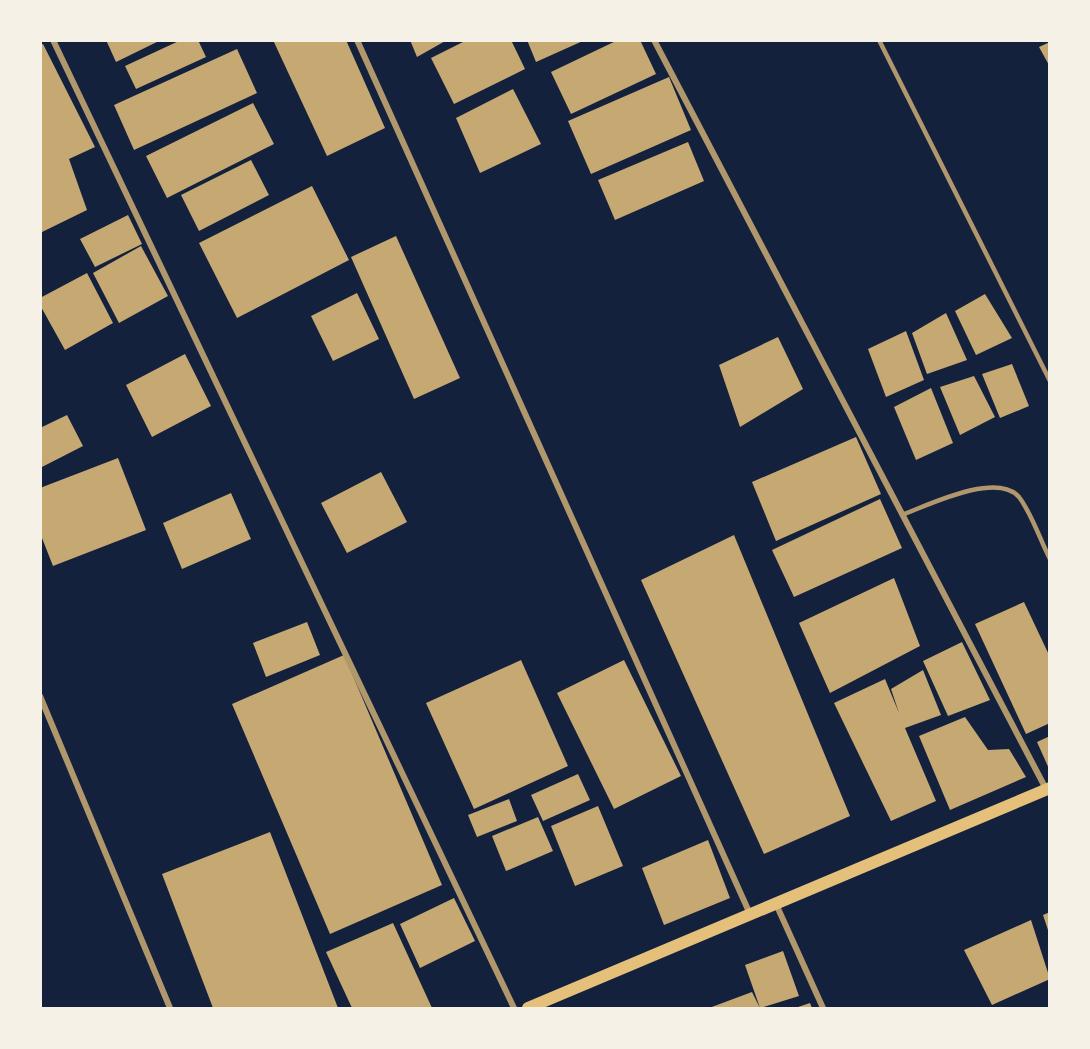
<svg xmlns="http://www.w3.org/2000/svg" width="1090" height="1049" font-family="'Sofia Sans Condensed',sans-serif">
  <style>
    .building { fill: #c6a872 }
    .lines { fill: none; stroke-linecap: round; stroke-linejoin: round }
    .service { stroke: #b1986c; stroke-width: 4.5 }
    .minor { stroke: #b1986c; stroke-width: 6 }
    .secondary { stroke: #e5c07b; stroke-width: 12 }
  </style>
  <rect width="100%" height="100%" fill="#14213d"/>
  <!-- building -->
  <path class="building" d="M 106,40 L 161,40 L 116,62 Z
    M 181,40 L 198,40 L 206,57 L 136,89 L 125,66 Z
    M 273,40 L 346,40 L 385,128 L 327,156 Z
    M 410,40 L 447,40 L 417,57 Z
    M 467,40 L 511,40 L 525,69 L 454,104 L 431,58 Z
    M 527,40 L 585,40 L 536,62 Z
    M 618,40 L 640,40 L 656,74 L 571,114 L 551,72 Z
    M 1050,42 L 1050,67 L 1039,47 Z
    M 43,44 L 95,147 L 69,159 L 87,210 L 40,233 L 40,45 Z
    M 237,49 L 257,93 L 134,150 L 114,105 Z
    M 669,77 L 691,130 L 591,174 L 568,121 Z
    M 513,89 L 541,144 L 480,173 L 456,118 Z
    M 253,103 L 274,144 L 167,198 L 146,156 Z
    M 688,142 L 704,181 L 615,220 L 598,180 Z
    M 251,160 L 269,195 L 199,231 L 181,195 Z
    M 312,186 L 349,260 L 237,318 L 199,243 Z
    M 128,215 L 142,244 L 95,267 L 80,239 Z
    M 396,236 L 460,378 L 414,399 L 351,257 Z
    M 141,246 L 168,296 L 119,323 L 93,273 Z
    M 87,273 L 113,323 L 65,350 L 40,305 L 40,298 Z
    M 357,293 L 379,339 L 333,361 L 311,316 Z
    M 985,294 L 1012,338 L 976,355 L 955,311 Z
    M 946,313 L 967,360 L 927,374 L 912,333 Z
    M 906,331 L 924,380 L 886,397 L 868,349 Z
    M 778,337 L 803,389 L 740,427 L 719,365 Z
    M 185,354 L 211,406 L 152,437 L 126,385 Z
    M 1012,364 L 1029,406 L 1000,418 L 982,374 Z
    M 974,376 L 995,417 L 960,435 L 940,387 Z
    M 931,388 L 953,443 L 916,460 L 894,407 Z
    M 67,415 L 83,446 L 40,468 L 40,428 Z
    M 856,437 L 881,494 L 776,541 L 752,482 Z
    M 118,458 L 146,530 L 53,566 L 40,533 L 40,488 Z
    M 381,472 L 407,522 L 347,553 L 321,503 Z
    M 231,493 L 251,539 L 182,569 L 163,523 Z
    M 880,499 L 902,548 L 794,597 L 772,550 Z
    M 734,535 L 850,816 L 764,854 L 641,580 Z
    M 894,578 L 920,646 L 830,693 L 799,623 Z
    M 1024,602 L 1050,657 L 1050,723 L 1026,734 L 975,624 Z
    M 307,622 L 320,655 L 266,677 L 253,643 Z
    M 962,642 L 990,700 L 948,716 L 923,661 Z
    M 344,655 L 442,885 L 330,934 L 232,704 Z
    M 521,660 L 568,766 L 474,809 L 426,703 Z
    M 624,660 L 681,776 L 614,809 L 557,693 Z
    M 923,670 L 941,715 L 905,728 L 936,801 L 891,821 L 834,703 L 885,679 L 899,713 L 891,689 Z
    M 965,717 L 988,750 L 1009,749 L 1026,777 L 950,810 L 919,736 Z
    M 1050,736 L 1050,771 L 1037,742 Z
    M 578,774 L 590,800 L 543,821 L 531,795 Z
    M 509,799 L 517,821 L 477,837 L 468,815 Z
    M 598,806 L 623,866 L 575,886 L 551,826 Z
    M 538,817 L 553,851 L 506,871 L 492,836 Z
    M 270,832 L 338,1008 L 213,1008 L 162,874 Z
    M 708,840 L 730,898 L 664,925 L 642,868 Z
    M 454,898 L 475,941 L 420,968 L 400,924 Z
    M 1050,912 L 1050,933 L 1049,933 L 1043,915 Z
    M 1031,920 L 1050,979 L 992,1005 L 964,950 Z
    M 393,923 L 432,1008 L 352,1008 L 326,952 Z
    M 783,951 L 799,996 L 760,1008 L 745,965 Z
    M 752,992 L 760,1008 L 709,1008 Z
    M 810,1003 L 812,1008 L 795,1008 Z"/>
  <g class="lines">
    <!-- service -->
    <path class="service" d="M 879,40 L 1050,381
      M 902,515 C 928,505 997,471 1019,497 C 1032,514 1040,540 1050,559"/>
    <!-- minor -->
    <path class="minor" d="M 53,40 L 514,1008
      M 357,40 L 750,914
      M 654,40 L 1046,789
      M 40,696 L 170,1008
      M 776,904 L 823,1008"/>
    <!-- secondary -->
    <path class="secondary" d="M 528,1008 L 1050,788"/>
  </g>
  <!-- border -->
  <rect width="1090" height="1049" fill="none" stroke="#f6f1e7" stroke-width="84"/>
</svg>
